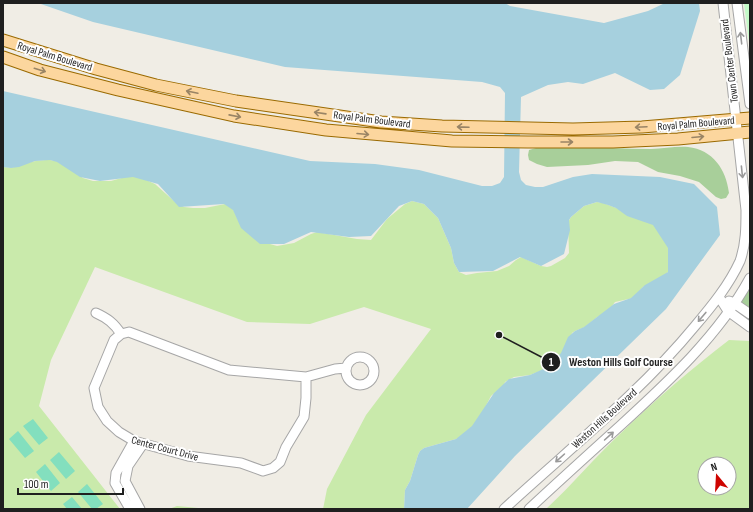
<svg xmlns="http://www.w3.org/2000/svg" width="753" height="512" font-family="'Sofia Sans Condensed',sans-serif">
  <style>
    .grass { fill: #c9eaab; fill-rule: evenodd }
    .forest { fill: #a8cf9a }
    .park { fill: #c3fac8 }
    .pitch { fill: #83dfbe }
    .water { fill: #a6d0de }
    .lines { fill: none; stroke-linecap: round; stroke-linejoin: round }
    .minor-casing { stroke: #a6a6a6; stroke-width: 11 }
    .major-casing { stroke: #9a6a00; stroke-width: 13 }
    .minor { stroke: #fff; stroke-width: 9 }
    .major { stroke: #fcd69e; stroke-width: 11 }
    .oneway { stroke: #9a9a9a }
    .oneway2 { stroke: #998465 }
    .labels { text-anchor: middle; stroke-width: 4; stroke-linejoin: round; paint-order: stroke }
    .street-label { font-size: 11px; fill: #1f1f1f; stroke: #fff }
    .leader { fill: none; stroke: #1f1f1f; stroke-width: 1.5 }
    .callout-dot { fill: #1f1f1f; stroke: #fff; stroke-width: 1.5 }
    .mark-label { font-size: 12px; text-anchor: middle; font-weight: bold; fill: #fff }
    .callout-label { font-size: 12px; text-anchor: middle; font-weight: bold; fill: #1f1f1f; stroke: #fff; stroke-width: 4; stroke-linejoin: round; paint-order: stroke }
  </style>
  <rect width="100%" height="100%" fill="#f0ede5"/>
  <!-- grass -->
  <path class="grass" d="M 50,160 L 60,162 L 83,178 L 93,181 L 111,181 L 132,175 L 144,179 L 155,184 L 175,202 L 184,207 L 193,208 L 205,208 L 225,204 L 232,207 L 238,220 L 263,242 L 277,246 L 294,243 L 311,234 L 317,232 L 357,239 L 371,240 L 387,219 L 405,204 L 412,201 L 424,204 L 438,218 L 451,248 L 454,263 L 459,272 L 466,275 L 477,273 L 497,271 L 509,266 L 516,260 L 521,257 L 541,266 L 547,267 L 551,266 L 565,258 L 569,253 L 568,222 L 571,217 L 584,206 L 597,202 L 603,203 L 651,221 L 668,244 L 672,268 L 666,274 L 643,287 L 633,298 L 615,302 L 609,310 L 596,318 L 585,327 L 575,331 L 572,333 L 569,345 L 552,364 L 545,369 L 530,375 L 514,377 L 505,382 L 504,385 L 491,396 L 478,421 L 463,437 L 424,448 L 420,451 L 418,455 L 410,481 L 405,490 L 404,509 L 323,509 L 327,489 L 366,415 L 431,329 L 364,307 L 310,324 L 247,322 L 95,267 L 51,360 L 39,406 L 120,509 L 3,509 L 3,167 C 19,169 22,163 36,161 C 40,160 45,160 50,160 Z
    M 729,340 L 750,341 L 750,509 L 546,509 C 572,485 595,457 621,433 C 655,400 691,369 729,340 ZM 705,464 L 729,464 L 729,488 L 705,488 Z
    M 177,506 L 209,509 L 169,509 Z"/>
  <!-- forest -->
  <path class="forest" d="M 574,146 C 599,147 625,149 651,149 C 663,149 676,146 688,147 C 713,150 726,169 729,193 L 726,198 L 721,199 L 716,197 L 699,182 L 680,176 L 658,172 L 638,162 L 615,161 L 588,165 L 547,167 L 537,164 L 529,160 L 528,155 L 529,150 L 536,148 Z
    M 750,283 L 750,314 L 741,303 L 741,300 Z"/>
  <!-- park -->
  <path class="park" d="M 744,3 L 750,3 L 750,50 Z"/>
  <!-- pitch -->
  <path class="pitch" d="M 33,419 L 48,438 L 39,445 L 23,426 Z
    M 18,431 L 34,451 L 25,458 L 9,439 Z
    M 59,452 L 75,471 L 66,479 L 50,460 Z
    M 45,464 L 60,483 L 51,491 L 36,472 Z
    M 87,484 L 103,504 L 96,509 L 92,509 L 78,492 Z
    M 72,497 L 82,509 L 67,509 L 63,504 Z"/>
  <!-- water -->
  <path class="water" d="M 38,3 L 505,3 L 510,6 L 604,23 L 648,11 L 665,3 L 699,3 L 700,11 L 680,75 L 664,89 L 650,90 L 615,73 L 583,84 L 568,82 L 548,85 L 521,97 L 519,172 L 521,180 L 526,185 L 535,187 L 543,187 L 573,177 L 592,174 L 660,177 L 694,184 L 717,207 L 720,235 L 666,309 L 515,456 L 467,509 L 404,509 L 405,490 L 410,481 L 418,455 L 420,451 L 424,448 L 456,439 L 472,426 L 494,393 L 509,379 L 530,375 L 550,366 L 561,353 L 568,337 L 575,331 L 584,327 L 614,304 L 631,298 L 645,285 L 668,272 L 668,248 L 653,225 L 627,216 L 616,208 L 608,205 L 597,202 L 584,206 L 571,217 L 569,220 L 570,230 L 564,254 L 541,266 L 520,257 L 493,271 L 459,272 L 454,263 L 451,248 L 438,218 L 424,204 L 412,201 L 399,206 L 371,236 L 349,237 L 311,232 L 284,244 L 260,244 L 241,228 L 233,210 L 224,204 L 179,207 L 158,184 L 133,177 L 100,181 L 80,177 L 57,162 L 50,160 L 35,161 L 19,167 L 11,168 L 3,167 L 3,91 L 310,161 L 375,164 L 419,170 L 482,186 L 492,186 L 500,183 L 504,177 L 505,93 L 500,87 L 482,82 L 285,67 L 93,22 Z"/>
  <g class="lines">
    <defs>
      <path id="minor" d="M 737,3 L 750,104
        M 719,297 L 728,311 L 750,327
        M 729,301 L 734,303 L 750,314
        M 96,313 C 107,318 114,323 121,334
        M346 371a14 14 0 1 1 28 0a14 14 0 1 1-28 0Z
        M 306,377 L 306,398 L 304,417 L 286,447 L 280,462 L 273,468 L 263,471 L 241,463 L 188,456 L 134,441 L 119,432 L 107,421 L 98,407 L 94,388 L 114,340 L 121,334 L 129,332 L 229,370 L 306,377 L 335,369 L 346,368
        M 130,509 L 115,483 L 116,473 L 134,441
        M 140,509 L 125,481 L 128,466 L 143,444
        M 504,509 C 569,449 639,394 695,326 C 712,306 729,285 740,261 C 746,244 746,227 746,210 L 723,3
        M 529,509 C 559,481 590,453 621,425 C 668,382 719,335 750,278"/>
      <path id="major" d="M 3,40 L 96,69 L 156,85 L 236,101 L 381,122 L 442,126 L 573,129 L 642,127 L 750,118
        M 3,57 L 40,70 L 118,90 L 234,116 L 326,130 L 452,141 L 528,142 L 613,142 L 678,139 L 750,132"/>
    </defs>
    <!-- minor casing -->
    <use href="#minor" class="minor-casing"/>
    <!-- major casing -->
    <use href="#major" class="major-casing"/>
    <!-- minor -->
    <use href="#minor" class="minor"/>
    <!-- major -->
    <use href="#major" class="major"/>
  </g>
  <!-- one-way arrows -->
  <defs><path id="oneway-shaft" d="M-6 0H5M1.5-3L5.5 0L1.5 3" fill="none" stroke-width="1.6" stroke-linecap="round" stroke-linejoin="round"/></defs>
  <g class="oneway">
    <use href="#oneway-shaft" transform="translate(741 38) rotate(-97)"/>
    <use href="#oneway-shaft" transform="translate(742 172) rotate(84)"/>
    <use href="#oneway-shaft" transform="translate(702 317) rotate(130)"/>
    <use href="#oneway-shaft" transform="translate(609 436) rotate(-42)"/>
    <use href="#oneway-shaft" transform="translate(560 458) rotate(138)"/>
  </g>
  <g class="oneway2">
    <use href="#oneway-shaft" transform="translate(40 70) rotate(17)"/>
    <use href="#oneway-shaft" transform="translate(192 92) rotate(-168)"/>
    <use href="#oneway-shaft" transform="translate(320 113) rotate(-172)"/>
    <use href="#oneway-shaft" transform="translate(235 116) rotate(11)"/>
    <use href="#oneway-shaft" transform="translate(463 127) rotate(-178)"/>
    <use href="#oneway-shaft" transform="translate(641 127) rotate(177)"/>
    <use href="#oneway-shaft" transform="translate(363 134) rotate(5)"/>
    <use href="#oneway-shaft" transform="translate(698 137) rotate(-5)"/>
    <use href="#oneway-shaft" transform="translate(567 142)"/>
  </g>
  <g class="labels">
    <!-- street labels -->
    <g class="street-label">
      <text transform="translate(55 56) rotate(17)" y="4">Royal Palm Boulevard</text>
      <text transform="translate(729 61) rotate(-97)" y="4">Town Center Boulevard</text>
      <text transform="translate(372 119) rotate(7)" y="4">Royal Palm Boulevard</text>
      <text transform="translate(696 123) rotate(-5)" y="4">Royal Palm Boulevard</text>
      <text transform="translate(604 418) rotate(-42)" y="4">Weston Hills Boulevard</text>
      <text transform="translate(165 448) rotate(15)" y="4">Center Court Drive</text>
    </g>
  </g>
  <!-- callouts -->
  <path class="leader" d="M499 335L551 362"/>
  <g class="callout-dot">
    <circle cx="499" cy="335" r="4"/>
    <circle cx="551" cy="362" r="10"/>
  </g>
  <g class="mark-label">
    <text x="551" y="366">1</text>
  </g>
  <g class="callout-label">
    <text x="621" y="366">Weston Hills Golf Course</text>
  </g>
  <!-- border -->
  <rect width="753" height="512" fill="none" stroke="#1f1f1f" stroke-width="8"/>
  <!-- north arrow -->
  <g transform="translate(717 476) rotate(342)"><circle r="19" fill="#ffffff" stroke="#a5a5a5"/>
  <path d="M0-3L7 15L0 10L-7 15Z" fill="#ce0400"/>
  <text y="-6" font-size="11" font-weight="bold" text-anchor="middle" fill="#1f1f1f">N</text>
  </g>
  <!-- scale -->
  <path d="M18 488v6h105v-6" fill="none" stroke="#1f1f1f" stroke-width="2"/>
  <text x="24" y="488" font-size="12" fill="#1f1f1f" stroke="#ffffff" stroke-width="3" paint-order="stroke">100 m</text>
</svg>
